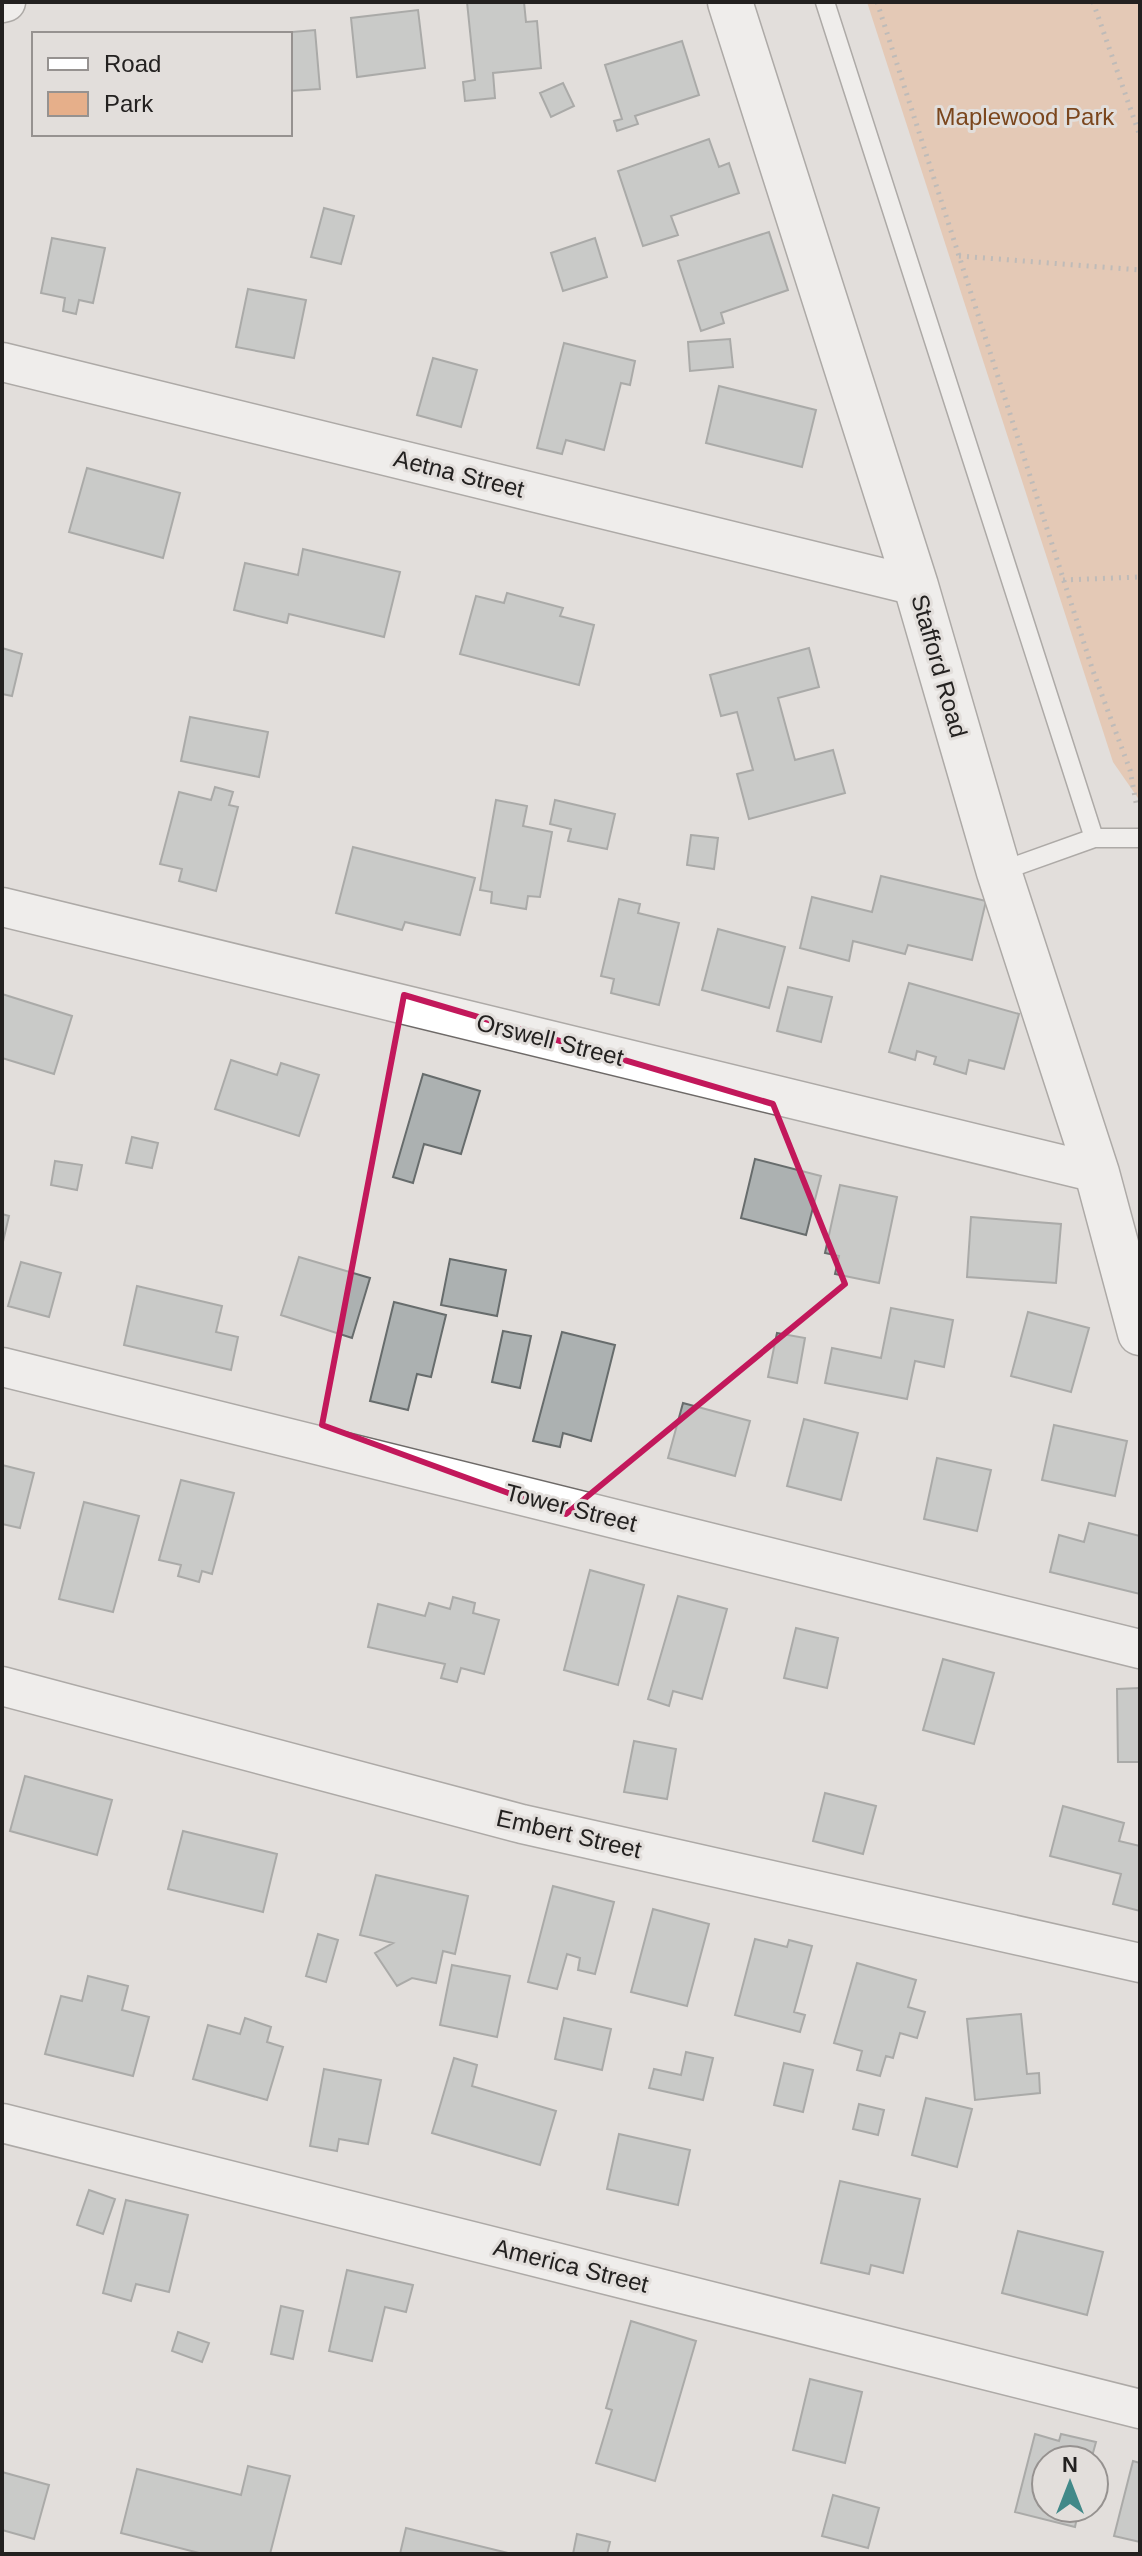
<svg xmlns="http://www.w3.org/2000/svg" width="1142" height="2556" font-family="Arial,sans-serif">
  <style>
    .green { fill: #e6af8a }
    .building { fill: #acb1b1; stroke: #676c6c; stroke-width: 2 }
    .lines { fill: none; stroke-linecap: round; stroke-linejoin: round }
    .service-casing { stroke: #6e6a68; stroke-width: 21 }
    .minor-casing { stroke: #6e6a68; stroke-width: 41 }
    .tertiary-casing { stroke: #6e6a68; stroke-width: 47 }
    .path { stroke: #94918f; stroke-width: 5; stroke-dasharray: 2 6; stroke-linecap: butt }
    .service { stroke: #fff; stroke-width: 18 }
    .minor { stroke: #fff; stroke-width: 38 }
    .tertiary { stroke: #fff; stroke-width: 44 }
    .marked { fill: none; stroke: #c2185b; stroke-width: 6; stroke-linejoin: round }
    .labels { text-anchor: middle; stroke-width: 6; stroke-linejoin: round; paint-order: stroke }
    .park-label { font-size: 24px; fill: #7b461d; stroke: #e2dedb }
    .street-label { font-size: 24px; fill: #232120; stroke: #e2dedb }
  </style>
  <rect width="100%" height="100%" fill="#e2dedb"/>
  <!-- green -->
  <path class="green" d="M 867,2 L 1140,2 L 1140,801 L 1113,762 Z"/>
  <!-- building -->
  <path class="building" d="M 467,2 L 524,2 L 526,22 L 537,21 L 541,68 L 493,73 L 495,98 L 465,101 L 463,82 L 475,80 Z
    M 418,10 L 425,68 L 357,77 L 351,18 Z
    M 315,30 L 320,89 L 290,91 L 290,34 L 269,34 Z
    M 682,41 L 699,95 L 635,116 L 638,124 L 617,131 L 614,121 L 622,119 L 605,65 Z
    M 563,83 L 574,106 L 551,117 L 540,93 Z
    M 709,139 L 719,167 L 729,163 L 739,193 L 671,216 L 678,235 L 643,246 L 618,171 Z
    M 324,208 L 354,216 L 341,264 L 311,257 Z
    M 769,232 L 788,290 L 721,313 L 724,323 L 701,331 L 678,261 Z
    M 52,238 L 105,248 L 93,303 L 79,300 L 76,314 L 63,311 L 65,298 L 41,293 Z
    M 595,238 L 607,277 L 563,291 L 551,253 Z
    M 248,289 L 306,300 L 294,358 L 236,347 Z
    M 730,339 L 733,367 L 690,371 L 688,342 Z
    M 564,343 L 635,361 L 630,385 L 621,383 L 604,450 L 566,440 L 562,454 L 537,448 Z
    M 433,358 L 477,370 L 461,427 L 417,415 Z
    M 719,386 L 816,410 L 802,467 L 706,443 Z
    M 87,468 L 180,493 L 163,558 L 69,532 Z
    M 303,549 L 400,572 L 384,637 L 289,614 L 287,623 L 234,610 L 245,563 L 298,575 Z
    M 507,593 L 563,608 L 560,616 L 594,625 L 579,685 L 460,654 L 476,596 L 504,603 Z
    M 2,648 L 22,654 L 12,696 L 2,694 Z
    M 809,648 L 819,687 L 778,698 L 795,760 L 833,750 L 845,793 L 749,819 L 737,774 L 753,770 L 737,712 L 721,716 L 710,675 Z
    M 190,717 L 268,732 L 259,777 L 181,761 Z
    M 215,787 L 233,792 L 229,805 L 238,807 L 216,891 L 179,881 L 182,869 L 160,864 L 179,792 L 211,800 Z
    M 496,800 L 527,806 L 523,826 L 552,832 L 540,897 L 528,896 L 526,909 L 491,903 L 492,892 L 480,890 Z
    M 555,800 L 615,814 L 607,849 L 568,841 L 571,829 L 550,824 Z
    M 691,835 L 718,838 L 714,869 L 687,865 Z
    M 353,847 L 475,878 L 460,935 L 405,922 L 402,930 L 336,913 Z
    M 881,876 L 986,901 L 972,960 L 908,945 L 905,954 L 853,941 L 849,961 L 800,948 L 812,897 L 872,912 Z
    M 619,899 L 640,904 L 638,913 L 679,923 L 659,1005 L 611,993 L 614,979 L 601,976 Z
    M 718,929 L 785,947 L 769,1008 L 702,990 Z
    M 909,983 L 1019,1014 L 1004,1069 L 969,1060 L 966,1074 L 934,1064 L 936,1057 L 917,1051 L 915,1060 L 889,1052 Z
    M 788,987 L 832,997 L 821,1042 L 777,1031 Z
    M 2,994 L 72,1016 L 54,1074 L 2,1058 Z
    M 231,1060 L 277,1075 L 281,1063 L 319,1075 L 299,1136 L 215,1109 Z
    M 423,1074 L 480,1091 L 461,1154 L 424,1144 L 413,1183 L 393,1177 Z
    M 132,1137 L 158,1143 L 152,1168 L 126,1163 Z
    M 755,1159 L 821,1176 L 806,1235 L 741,1218 Z
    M 55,1161 L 82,1165 L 77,1190 L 51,1185 Z
    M 840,1185 L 897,1197 L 879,1283 L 835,1274 L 839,1256 L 825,1253 Z
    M 2,1214 L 9,1216 L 2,1246 Z
    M 971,1217 L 1061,1224 L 1056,1283 L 967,1277 Z
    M 299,1257 L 370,1278 L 352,1338 L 281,1315 Z
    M 450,1259 L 506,1270 L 497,1316 L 441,1305 Z
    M 21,1262 L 61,1273 L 49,1317 L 8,1306 Z
    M 137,1286 L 222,1306 L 216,1332 L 238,1337 L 231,1370 L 124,1345 Z
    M 394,1302 L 446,1315 L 431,1377 L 417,1374 L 408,1410 L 370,1401 Z
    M 891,1308 L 953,1320 L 944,1367 L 915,1361 L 907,1399 L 825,1383 L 832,1348 L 881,1358 Z
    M 1028,1312 L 1089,1328 L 1071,1392 L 1011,1376 Z
    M 503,1331 L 531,1336 L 520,1388 L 492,1382 Z
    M 562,1332 L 615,1345 L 591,1441 L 563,1433 L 560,1447 L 533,1441 Z
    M 777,1333 L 805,1338 L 797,1383 L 768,1377 Z
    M 683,1403 L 750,1421 L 735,1476 L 668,1458 Z
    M 804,1419 L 858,1433 L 841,1500 L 787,1486 Z
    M 1054,1425 L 1127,1441 L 1115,1496 L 1042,1480 Z
    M 937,1458 L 991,1470 L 977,1531 L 924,1519 Z
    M 2,1465 L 34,1473 L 20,1528 L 2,1524 Z
    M 181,1480 L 234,1493 L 212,1574 L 202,1571 L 199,1582 L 178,1576 L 181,1565 L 159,1560 Z
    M 84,1502 L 139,1516 L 113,1612 L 59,1599 Z
    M 1089,1523 L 1140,1536 L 1140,1594 L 1050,1572 L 1059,1535 L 1084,1542 Z
    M 590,1570 L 644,1585 L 618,1685 L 564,1670 Z
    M 678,1596 L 727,1609 L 702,1699 L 673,1691 L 669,1706 L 648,1699 Z
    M 453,1597 L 475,1603 L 473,1613 L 499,1620 L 484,1674 L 461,1668 L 457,1682 L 441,1678 L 445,1664 L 368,1647 L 378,1604 L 425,1616 L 429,1603 L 450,1609 Z
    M 796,1628 L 838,1638 L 827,1688 L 784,1678 Z
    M 943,1659 L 994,1673 L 974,1744 L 923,1730 Z
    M 1139,1688 L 1140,1762 L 1118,1762 L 1117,1689 Z
    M 634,1741 L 676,1749 L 667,1799 L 624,1792 Z
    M 25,1776 L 112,1800 L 97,1855 L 10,1831 Z
    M 825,1793 L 876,1806 L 863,1854 L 813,1841 Z
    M 1063,1806 L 1124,1823 L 1119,1841 L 1140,1846 L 1140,1911 L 1113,1904 L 1121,1874 L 1050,1856 Z
    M 183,1831 L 277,1854 L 263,1912 L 168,1889 Z
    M 376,1875 L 468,1896 L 455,1954 L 443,1951 L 436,1983 L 412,1978 L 397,1986 L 375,1953 L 393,1943 L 360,1935 Z
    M 553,1886 L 614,1902 L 595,1974 L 578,1970 L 580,1958 L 567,1954 L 557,1989 L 528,1982 Z
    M 653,1909 L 709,1924 L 687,2006 L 631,1992 Z
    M 318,1934 L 338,1940 L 326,1982 L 306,1976 Z
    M 755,1939 L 787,1947 L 789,1940 L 812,1946 L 794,2012 L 805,2015 L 800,2032 L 735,2015 Z
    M 857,1963 L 916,1980 L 908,2007 L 925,2012 L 917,2038 L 900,2033 L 893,2058 L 886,2056 L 880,2076 L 857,2070 L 862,2051 L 834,2043 Z
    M 452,1965 L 510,1976 L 497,2037 L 440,2025 Z
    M 88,1976 L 128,1986 L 122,2010 L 149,2017 L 133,2076 L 45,2054 L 61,1996 L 82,2001 Z
    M 1021,2014 L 1027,2074 L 1039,2073 L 1040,2093 L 975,2100 L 967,2019 Z
    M 245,2018 L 271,2027 L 267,2042 L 283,2047 L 267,2100 L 193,2079 L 208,2025 L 240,2034 Z
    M 564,2018 L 611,2029 L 602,2070 L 555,2059 Z
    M 686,2052 L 713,2058 L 703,2100 L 649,2088 L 654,2069 L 681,2075 Z
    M 454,2058 L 477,2065 L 472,2086 L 556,2111 L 540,2165 L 432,2133 Z
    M 784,2063 L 813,2070 L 803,2112 L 774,2105 Z
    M 324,2069 L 381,2080 L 368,2144 L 339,2139 L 337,2151 L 310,2146 Z
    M 926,2098 L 972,2109 L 957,2167 L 912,2155 Z
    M 859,2104 L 884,2110 L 878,2135 L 853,2129 Z
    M 619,2134 L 690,2150 L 678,2205 L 607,2189 Z
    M 840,2181 L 920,2199 L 903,2273 L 871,2265 L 869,2274 L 821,2263 Z
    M 89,2190 L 115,2199 L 103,2234 L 77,2225 Z
    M 126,2200 L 188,2215 L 169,2292 L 136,2284 L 131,2301 L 103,2293 Z
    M 1018,2231 L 1103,2252 L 1087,2315 L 1002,2293 Z
    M 347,2270 L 413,2285 L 406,2312 L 385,2307 L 372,2361 L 329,2351 Z
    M 281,2306 L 303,2311 L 293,2359 L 271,2354 Z
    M 631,2321 L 696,2341 L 655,2481 L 596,2463 L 612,2410 L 606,2408 Z
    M 178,2332 L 209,2343 L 202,2362 L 172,2351 Z
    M 810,2379 L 862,2392 L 845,2463 L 793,2450 Z
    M 1035,2434 L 1059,2441 L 1061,2434 L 1096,2442 L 1091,2460 L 1046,2460 L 1046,2508 L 1079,2508 L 1075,2527 L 1015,2512 Z
    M 1133,2461 L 1140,2463 L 1140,2542 L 1114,2536 Z
    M 248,2466 L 290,2476 L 270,2554 L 203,2554 L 121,2533 L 137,2469 L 241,2495 Z
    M 2,2472 L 49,2485 L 34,2539 L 2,2530 Z
    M 833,2495 L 879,2508 L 868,2548 L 822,2536 Z
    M 406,2528 L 508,2553 L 400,2554 Z
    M 577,2534 L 610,2542 L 607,2554 L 573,2554 Z"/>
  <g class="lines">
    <defs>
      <path id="service" d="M 825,2 L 1094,838
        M 999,872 L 1094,838 L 1140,838"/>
      <path id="minor" d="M 2,3 L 6,2
        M 2,362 L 916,586
        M 2,907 L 1097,1173
        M 2,1367 L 1140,1649
        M 2,1686 L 522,1824 L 1140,1963
        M 2,2123 L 1140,2409"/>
      <path id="tertiary" d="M 730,2 L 916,586 L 999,872 L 1097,1173 L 1140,1333"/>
    </defs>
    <!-- service casing -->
    <use href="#service" class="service-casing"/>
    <!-- minor casing -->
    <use href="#minor" class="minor-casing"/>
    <!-- tertiary casing -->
    <use href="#tertiary" class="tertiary-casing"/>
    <!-- path -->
    <path class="path" d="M 877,2 L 1093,671 L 1130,770 L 1137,808
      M 1093,2 L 1140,136
      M 959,256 L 1140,270
      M 1063,580 L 1140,577"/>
    <!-- service -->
    <use href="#service" class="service"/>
    <!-- minor -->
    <use href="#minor" class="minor"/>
    <!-- tertiary -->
    <use href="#tertiary" class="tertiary"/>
  </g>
  <!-- marked area -->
  <path d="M0 0H1142V2556H0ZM 404,995 L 773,1104 L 845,1284 L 566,1514 L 322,1425 Z" fill="#e2dedb" fill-opacity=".55" fill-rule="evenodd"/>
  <path class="marked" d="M 404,995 L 773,1104 L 845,1284 L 566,1514 L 322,1425 Z"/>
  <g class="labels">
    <!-- park labels -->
    <g class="park-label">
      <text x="1025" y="125">Maplewood Park</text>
    </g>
    <!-- street labels -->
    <g class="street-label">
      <text transform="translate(459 474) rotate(14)" y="8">Aetna Street</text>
      <text transform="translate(939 666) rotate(74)" y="8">Stafford Road</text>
      <text transform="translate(550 1040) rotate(14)" y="8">Orswell Street</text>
      <text transform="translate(571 1508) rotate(14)" y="8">Tower Street</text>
      <text transform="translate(569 1834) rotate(13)" y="8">Embert Street</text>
      <text transform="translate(571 2266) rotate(14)" y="8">America Street</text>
    </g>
  </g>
  <!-- border -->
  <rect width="1142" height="2556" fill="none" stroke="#232120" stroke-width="8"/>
  <!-- legend -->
  <rect x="32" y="32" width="260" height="104" fill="#e2dedb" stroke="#969290" stroke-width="2"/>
  <rect x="48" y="58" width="40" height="12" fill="#ffffff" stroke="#969290" stroke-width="2"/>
  <text x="104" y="72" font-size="24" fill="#232120">Road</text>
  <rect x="48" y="92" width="40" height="24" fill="#e6af8a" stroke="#969290" stroke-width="2"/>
  <text x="104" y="112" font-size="24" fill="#232120">Park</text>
  <!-- north arrow -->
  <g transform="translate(1070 2484)"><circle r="38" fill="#e2dedb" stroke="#969290" stroke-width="2"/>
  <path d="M0-6L14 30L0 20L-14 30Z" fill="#418989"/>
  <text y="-12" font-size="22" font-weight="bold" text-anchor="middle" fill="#232120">N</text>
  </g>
</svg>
